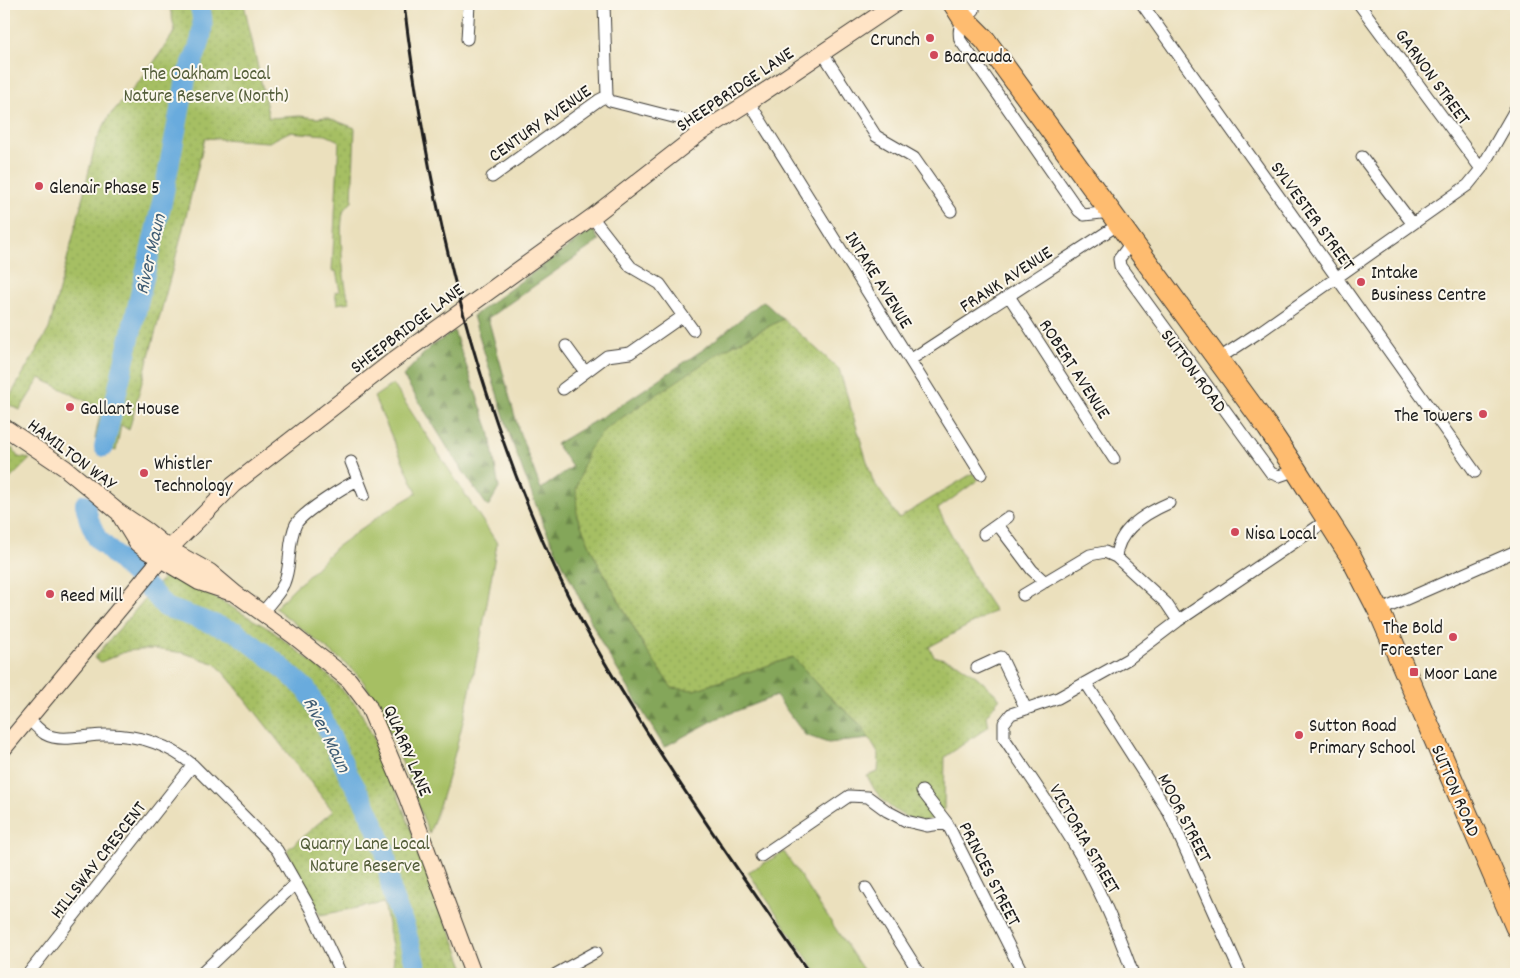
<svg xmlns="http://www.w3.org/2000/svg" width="1520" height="978" font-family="Dekko,sans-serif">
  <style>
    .green { fill: #a6bf64; stroke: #616e40 }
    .forest { fill: url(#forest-firs); stroke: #50613b }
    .park { fill: url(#park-dots); stroke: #616e40 }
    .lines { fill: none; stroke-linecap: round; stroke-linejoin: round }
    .river { stroke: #69abdd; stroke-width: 20 }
    .street-casing { stroke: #3b3934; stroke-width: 13 }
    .secondary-casing { stroke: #3b3934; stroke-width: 18 }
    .highway-casing { stroke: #3b3934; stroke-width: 23 }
    .street { stroke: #fff; stroke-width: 11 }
    .secondary { stroke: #ffe4c6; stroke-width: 16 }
    .highway { stroke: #febc70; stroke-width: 21 }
    .rail { stroke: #1c1c1c; stroke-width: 3 }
    .poi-dot { fill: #d1495b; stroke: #fbf7ec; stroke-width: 2 }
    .labels { text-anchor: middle; stroke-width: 4; stroke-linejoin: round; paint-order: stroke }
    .poi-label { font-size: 19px; fill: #1c1c1c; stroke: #fbf7ec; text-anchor: start }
    .park-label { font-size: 19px; fill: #535d39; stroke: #fbf7ec }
    .street-label { font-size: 19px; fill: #1c1c1c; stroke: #fbf7ec }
    .water-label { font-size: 20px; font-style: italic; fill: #3f5c73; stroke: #fbf7ec }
  </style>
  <defs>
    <pattern id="forest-firs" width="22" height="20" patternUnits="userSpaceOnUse" patternTransform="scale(1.25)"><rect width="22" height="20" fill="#84a65a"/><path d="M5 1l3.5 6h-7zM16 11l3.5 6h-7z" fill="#6b864a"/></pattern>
    <pattern id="park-dots" width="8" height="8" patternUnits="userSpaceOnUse" patternTransform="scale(1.25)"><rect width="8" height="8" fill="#a6bf64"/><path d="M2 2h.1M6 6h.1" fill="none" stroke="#8ea456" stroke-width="1.8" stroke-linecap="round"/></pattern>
  </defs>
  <rect width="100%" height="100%" fill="#fbf7ec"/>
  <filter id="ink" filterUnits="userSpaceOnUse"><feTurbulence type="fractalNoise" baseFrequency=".02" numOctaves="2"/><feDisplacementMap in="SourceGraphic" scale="10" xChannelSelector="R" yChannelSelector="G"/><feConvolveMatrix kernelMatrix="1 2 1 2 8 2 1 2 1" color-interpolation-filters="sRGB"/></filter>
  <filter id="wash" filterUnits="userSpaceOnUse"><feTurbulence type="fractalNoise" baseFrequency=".0096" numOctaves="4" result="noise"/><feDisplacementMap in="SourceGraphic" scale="20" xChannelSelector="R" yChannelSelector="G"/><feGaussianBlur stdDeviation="1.12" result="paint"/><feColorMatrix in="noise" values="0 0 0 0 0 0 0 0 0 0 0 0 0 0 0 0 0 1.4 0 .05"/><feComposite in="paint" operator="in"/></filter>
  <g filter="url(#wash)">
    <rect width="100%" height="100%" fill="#ebe0bd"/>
    <!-- green -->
    <path class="green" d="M 393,384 L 497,543 C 481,641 464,741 429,834 L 394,740 L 372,696 L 363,681 L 350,667 L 275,608 L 295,587 L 304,580 L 335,548 L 383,513 L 417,493 L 374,397 Z
      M 784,852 L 866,974 L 818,974 L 748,872 Z"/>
    <!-- forest -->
    <path class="forest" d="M 593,229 L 599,241 L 488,318 L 519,431 L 541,489 L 572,467 L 556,444 L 615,409 L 704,349 L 763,301 L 783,319 L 722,351 L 577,516 L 595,557 L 646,650 L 694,690 L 793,657 L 826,693 L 861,725 L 870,739 L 828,743 L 805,735 L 776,696 L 718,718 L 664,747 L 603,646 L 544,526 L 512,442 L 473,316 Z
      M 454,331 L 489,430 L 499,488 L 488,507 L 457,463 L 403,376 L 429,348 Z"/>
    <!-- park -->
    <path class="park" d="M 169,4 L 244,4 L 269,118 L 300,116 L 317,118 L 326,117 L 355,128 L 352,202 C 350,204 346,207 344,210 C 338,225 343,288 350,302 L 337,304 L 335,292 L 340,291 L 336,271 L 332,271 L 339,141 L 326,135 L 289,132 L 269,142 L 205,138 L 179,245 L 129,430 L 121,425 L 116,451 L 104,447 L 95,439 L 101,409 L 40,378 L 20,410 L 6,403 L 49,329 L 78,217 L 96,141 L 109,116 L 146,74 L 175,31 Z
      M 783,319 L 839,369 L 873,481 L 899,518 L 973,473 L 978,480 L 938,509 L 978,585 L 995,611 L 929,647 L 934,656 L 957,663 L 976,676 L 1000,698 L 986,716 L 988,727 L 945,757 L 944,809 C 941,811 939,816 936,817 C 915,829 888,808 877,793 C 873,788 870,781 867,776 L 878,772 L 879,755 L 861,725 L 826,693 L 793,657 L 694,690 L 672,688 L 646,650 L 595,557 L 577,516 L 576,489 L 588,450 L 605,429 L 722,351 Z
      M 12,448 L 18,457 L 30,459 L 4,485 L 4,457 Z
      M 165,576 L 175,578 L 209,594 L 271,630 L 328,675 L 358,707 L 383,757 L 467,974 L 392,974 L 394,957 L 384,903 L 320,915 L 287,850 L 333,811 L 235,686 L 216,664 L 184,653 L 153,649 L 127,651 L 101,662 L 94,658 Z"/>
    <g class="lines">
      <!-- river -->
      <path class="river" d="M 104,447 L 162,202 L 187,74 C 198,51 208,30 199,4
        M 85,504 L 89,520 L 97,538 L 156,596 L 165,607 L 236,632 L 277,663 L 307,690 L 323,719 L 336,748 L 348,774 L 366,805 L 376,828 L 385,851 L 392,895 L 405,927 L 418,974"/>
    </g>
  </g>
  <g filter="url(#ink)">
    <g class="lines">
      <defs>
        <path id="street" d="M 604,4 L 607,96 L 610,101 L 681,119 L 692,123 L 700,133
          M 1142,4 L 1475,472
          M 1359,4 L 1481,169
          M 974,10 C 962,19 957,25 960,40 L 1079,211 L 1084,215 L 1110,212
          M 467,39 L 469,4
          M 822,52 L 876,136 L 914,158 L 951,211
          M 749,102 L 981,474
          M 1362,157 L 1412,223
          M 492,177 L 599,100 L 607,96
          M 592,217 L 631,267 L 660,284 L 693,330
          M 1131,243 L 1119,259 L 1120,266 L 1271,473 L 1279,476 L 1296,470
          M 1009,296 L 1114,459
          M 566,346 L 585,372
          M 1218,359 L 1261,331 L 1468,185 L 1481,169 L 1516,108
          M 910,360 L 1119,224
          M 563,389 L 607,356 L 630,353 L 683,316
          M 351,462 L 364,495
          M 998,525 L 1032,570 L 1045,582
          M 984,534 L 1008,517
          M 1116,557 C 1118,529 1146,513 1169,503
          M 1023,595 L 1090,555 L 1105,552 L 1116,557 L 1166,603 L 1178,621
          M 1379,611 L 1516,551
          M 263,612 C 271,601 283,591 286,577 C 291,561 288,540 296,524 C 303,512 345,486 358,480
          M 977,668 L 1001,657 L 1026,709
          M 1086,683 L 1169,813 L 1241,974
          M 28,719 C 33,723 39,730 45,734 C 61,743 86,735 103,735 C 137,734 168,744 193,765 L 277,850 L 310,908 L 341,974
          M 922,791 L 947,823 L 1023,974
          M 761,856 L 849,796 L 868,797 L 887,811 L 906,821 L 927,826 L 947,823
          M 866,888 L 920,974
          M 28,974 L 193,765
          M 201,974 L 296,883
          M 556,974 L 596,952
          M 1133,974 C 1117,929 1097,883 1072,841 C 1051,806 1027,772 1004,738 L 1004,723 L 1011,714 L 1058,698 L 1128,659 L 1178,621 L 1329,519"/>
        <path id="secondary" d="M 4,427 L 65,468 L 117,511 L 147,531 L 169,549 L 210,572 L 236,594 L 294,636 L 349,680 L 368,705 L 407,797 L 473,974
          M 121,517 L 137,543 L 147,551 L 199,582 L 229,592
          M 4,748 L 169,549 L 233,485 L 395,359 L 592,217 L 700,133 L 749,102 L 895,4"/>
        <path id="highway" d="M 954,4 L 963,18 L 985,40 L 1268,428 L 1296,470 L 1350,555 L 1379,611 L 1516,927"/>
      </defs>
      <!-- street casing -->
      <use href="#street" class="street-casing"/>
      <!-- secondary casing -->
      <use href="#secondary" class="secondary-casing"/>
      <!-- highway casing -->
      <use href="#highway" class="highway-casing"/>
      <!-- street -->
      <use href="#street" class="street"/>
      <!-- secondary -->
      <use href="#secondary" class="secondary"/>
      <!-- highway -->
      <use href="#highway" class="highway"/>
      <!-- rail -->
      <path class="rail" d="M 404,4 C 428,201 475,400 561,581 C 582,626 608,669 634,711 C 689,801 750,887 810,974"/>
    </g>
  </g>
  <!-- markers -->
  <g class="poi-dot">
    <circle cx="930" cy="38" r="5"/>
    <circle cx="934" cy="55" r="5"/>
    <circle cx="39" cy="186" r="5"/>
    <circle cx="1361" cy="282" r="5"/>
    <circle cx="70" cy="407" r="5"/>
    <circle cx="1483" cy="414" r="5"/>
    <circle cx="144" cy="473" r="5"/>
    <circle cx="1235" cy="532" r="5"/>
    <circle cx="50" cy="594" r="5"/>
    <circle cx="1453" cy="637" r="5"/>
    <rect x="1409" y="667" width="10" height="10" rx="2.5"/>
    <circle cx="1299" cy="735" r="5"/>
  </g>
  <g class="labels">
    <!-- poi labels -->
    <g class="poi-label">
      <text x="920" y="45" text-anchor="end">Crunch</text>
      <text x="944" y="62">Baracuda</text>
      <text x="49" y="193">Glenair Phase 5</text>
      <text x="1371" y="278">Intake<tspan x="1371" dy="22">Business Centre</tspan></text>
      <text x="80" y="414">Gallant House</text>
      <text x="1473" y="421" text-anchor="end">The Towers</text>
      <text x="154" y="469">Whistler<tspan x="154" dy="22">Technology</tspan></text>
      <text x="1245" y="539">Nisa Local</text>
      <text x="60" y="601">Reed Mill</text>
      <text x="1443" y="633" text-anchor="end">The Bold<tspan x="1443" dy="22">Forester</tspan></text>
      <text x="1424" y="679">Moor Lane</text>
      <text x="1309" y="731">Sutton Road<tspan x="1309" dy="22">Primary School</tspan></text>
    </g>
    <!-- park labels -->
    <g class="park-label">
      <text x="206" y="79">The Oakham Local<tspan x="206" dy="22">Nature Reserve (North)</tspan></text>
      <text x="365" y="849">Quarry Lane Local<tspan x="365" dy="22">Nature Reserve</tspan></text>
    </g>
    <!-- street labels -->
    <g class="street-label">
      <text transform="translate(1434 76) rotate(54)" y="7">GARNON STREET</text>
      <text transform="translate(734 88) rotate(-34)" y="7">SHEEPBRIDGE LANE</text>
      <text transform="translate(539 122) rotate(-35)" y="7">CENTURY AVENUE</text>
      <text transform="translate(1314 215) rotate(54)" y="7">SYLVESTER STREET</text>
      <text transform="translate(1005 278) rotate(-33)" y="7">FRANK AVENUE</text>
      <text transform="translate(880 279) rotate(58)" y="7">INTAKE AVENUE</text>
      <text transform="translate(406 327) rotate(-37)" y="7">SHEEPBRIDGE LANE</text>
      <text transform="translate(1076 368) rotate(57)" y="7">ROBERT AVENUE</text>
      <text transform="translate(1195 370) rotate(54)" y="7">SUTTON ROAD</text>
      <text transform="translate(73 453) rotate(37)" y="7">HAMILTON WAY</text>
      <text transform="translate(409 750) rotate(67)" y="7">QUARRY LANE</text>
      <text transform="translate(1457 790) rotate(67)" y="7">SUTTON ROAD</text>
      <text transform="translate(1186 817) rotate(63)" y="7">MOOR STREET</text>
      <text transform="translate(1086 838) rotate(60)" y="7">VICTORIA STREET</text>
      <text transform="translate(97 859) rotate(-52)" y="7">HILLSWAY CRESCENT</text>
      <text transform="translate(991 873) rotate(63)" y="7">PRINCES STREET</text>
    </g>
    <!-- water labels -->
    <g class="water-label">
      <text transform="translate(149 254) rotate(-77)" y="7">River Maun</text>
      <text transform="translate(328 734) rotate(63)" y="7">River Maun</text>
    </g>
  </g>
  <!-- margin -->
  <rect width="1520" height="978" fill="none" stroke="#fbf7ec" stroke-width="20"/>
</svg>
